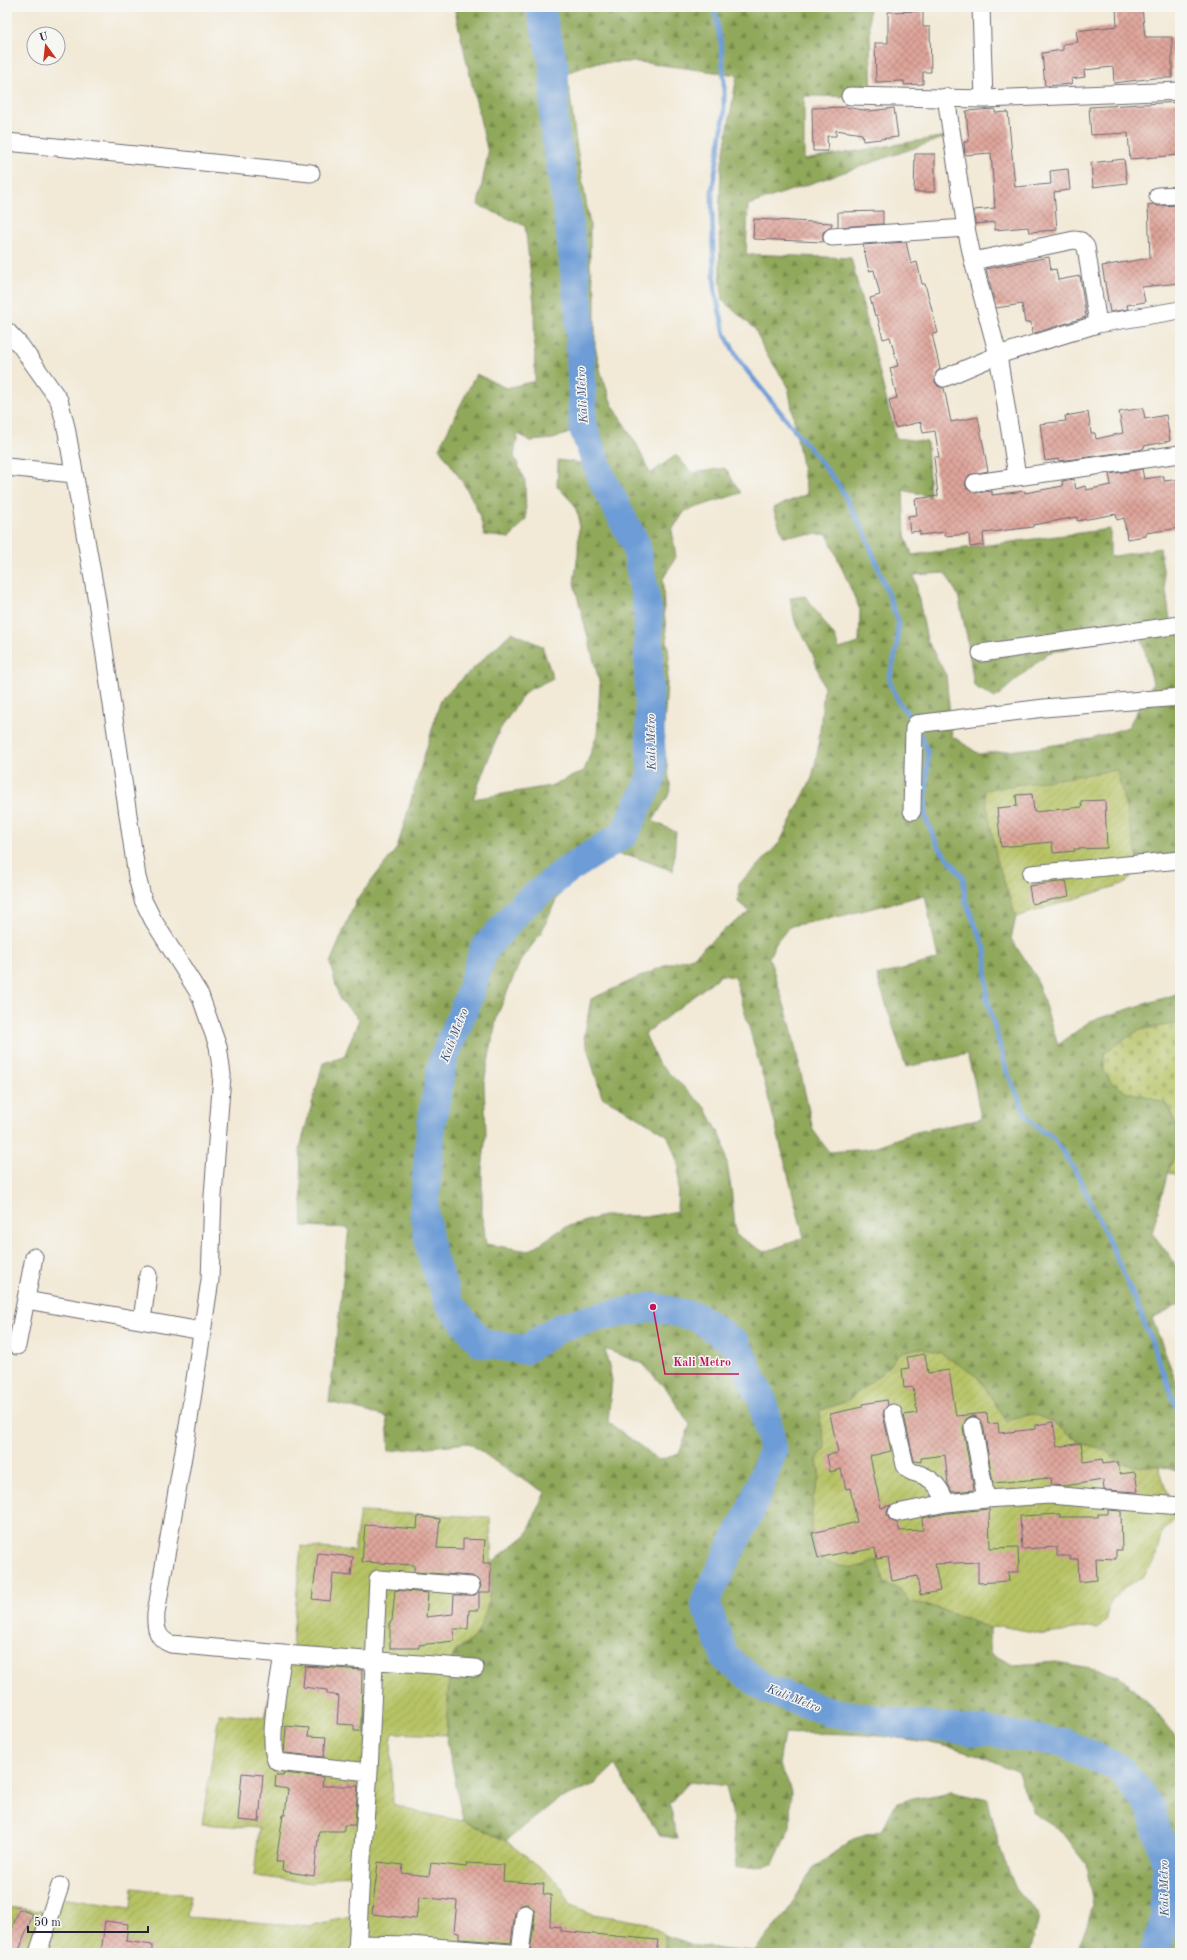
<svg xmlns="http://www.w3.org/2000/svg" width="1187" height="1960" font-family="'Old Standard TT',serif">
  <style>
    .forest { fill: url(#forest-firs); stroke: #59654a; fill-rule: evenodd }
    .cemetery { fill: url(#cemetery-stones); stroke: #6c7250 }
    .garden { fill: url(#garden-furrows); stroke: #6c7250 }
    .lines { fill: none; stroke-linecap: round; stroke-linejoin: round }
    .stream { stroke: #6d9cd6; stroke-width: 5 }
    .river { stroke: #6d9cd6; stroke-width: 29 }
    .building { fill: url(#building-cross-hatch) }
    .minor-casing { stroke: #6b6871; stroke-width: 19 }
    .minor { stroke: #fff; stroke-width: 17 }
    .labels { text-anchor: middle; stroke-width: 3; stroke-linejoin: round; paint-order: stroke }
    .water-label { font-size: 12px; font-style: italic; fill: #405379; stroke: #f6f6f2 }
    .leader { fill: none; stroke: #c2185b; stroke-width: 1.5 }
    .callout-dot { fill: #c2185b; stroke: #f6f6f2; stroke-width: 1.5 }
    .callout-label { font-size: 12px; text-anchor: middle; font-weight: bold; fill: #c2185b; stroke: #f6f6f2; stroke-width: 3; stroke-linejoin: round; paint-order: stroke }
  </style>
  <defs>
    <pattern id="forest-firs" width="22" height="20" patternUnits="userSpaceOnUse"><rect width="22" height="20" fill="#90a85a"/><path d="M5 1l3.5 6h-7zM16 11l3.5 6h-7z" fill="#75884c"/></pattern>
    <pattern id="cemetery-stones" width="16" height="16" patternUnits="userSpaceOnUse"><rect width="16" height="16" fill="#b6c264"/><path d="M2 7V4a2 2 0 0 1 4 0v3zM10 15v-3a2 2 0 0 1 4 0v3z" fill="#9ca658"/></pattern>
    <pattern id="garden-furrows" width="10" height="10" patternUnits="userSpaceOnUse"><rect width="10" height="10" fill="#b6c264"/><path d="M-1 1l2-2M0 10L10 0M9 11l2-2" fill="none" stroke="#9ca658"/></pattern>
    <pattern id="building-cross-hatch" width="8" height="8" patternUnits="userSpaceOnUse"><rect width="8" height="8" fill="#dea49a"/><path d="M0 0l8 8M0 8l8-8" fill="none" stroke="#b4857f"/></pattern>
  </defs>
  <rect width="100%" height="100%" fill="#f6f6f2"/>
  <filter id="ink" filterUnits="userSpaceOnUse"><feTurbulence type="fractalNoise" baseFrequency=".025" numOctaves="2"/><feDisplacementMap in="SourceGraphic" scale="8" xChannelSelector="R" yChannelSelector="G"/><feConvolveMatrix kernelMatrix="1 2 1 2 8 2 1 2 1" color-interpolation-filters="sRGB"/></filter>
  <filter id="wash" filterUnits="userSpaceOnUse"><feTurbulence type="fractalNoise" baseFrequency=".012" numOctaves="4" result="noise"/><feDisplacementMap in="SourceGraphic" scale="16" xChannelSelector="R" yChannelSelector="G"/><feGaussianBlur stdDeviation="0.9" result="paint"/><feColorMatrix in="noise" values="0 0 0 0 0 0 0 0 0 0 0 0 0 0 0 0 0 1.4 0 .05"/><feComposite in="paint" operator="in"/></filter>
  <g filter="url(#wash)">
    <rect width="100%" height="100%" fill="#f2e9d6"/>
    <!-- forest -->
    <path class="forest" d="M 454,7 L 869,7 L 872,97 L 804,96 L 804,160 L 952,135 L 748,205 L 746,254 L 851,258 L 896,438 L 927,442 L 930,497 L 903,490 L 905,535 L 912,555 L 1110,529 L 1110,557 L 1160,548 L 1171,627 L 1180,626 L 1180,681 L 1178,682 L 1180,691 L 1180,864 L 997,860 L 1016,917 L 1011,939 L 1035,975 L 1058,1045 L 1090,1021 L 1180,993 L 1180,1023 L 1139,1030 L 1104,1053 L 1104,1072 L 1112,1083 L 1127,1092 L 1150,1097 L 1167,1105 L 1179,1134 L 1179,1147 L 1168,1172 L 1152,1233 L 1172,1259 L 1180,1274 L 1180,1304 L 1152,1318 L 1180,1392 L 1180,1472 L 1159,1466 L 1134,1466 L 1118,1462 L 1105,1450 L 1081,1443 L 1053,1422 L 1033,1414 L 1006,1421 L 979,1378 L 959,1366 L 902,1352 L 882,1373 L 845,1402 L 819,1411 L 825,1447 L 817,1460 L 820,1477 L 813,1498 L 877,1559 L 885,1583 L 900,1589 L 910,1602 L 929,1605 L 990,1628 L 990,1653 L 1013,1665 L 1056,1662 L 1091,1668 L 1118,1675 L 1154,1709 L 1180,1741 L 1180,1953 L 1077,1953 L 1093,1906 L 1086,1863 L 1062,1832 L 1033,1813 L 1017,1771 C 1003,1766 989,1758 975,1754 C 912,1735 848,1732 784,1734 L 779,1765 L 791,1788 L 790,1827 L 773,1864 L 736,1868 L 732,1812 L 726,1786 L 690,1781 L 670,1804 L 677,1839 L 660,1835 L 633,1797 L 615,1765 L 595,1784 L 557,1800 L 506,1841 L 463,1821 L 446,1735 L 449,1679 L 454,1654 L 476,1635 L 485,1612 L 490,1592 L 491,1563 L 527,1534 L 545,1492 L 503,1467 L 469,1443 L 389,1451 L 387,1417 L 329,1402 L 349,1228 L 303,1226 L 300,1148 L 323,1063 L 344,1057 L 359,1019 L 340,1000 L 330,963 L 356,901 L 397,848 L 441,699 L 512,632 L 542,646 L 553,678 L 525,692 L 499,731 L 473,799 L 550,786 L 584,771 L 597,735 L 600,685 L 574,583 L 578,553 L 579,517 L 573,503 L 557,486 L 558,460 L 597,465 L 583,428 L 553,439 L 531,441 L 518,434 L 514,456 L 525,481 L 526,519 L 510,538 L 484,535 C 480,503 457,474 439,448 L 476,374 L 506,388 L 535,381 L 534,303 L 525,226 L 478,205 L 488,153 ZM 639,62 L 737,75 L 721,169 L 719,218 L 720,276 L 723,301 L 755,329 L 764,350 L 788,386 L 807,494 L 773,508 L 783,536 L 827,534 L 860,610 L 859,643 L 839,649 L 835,637 L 805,596 L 790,598 L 795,621 L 812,652 L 824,688 L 818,750 L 812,778 L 780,842 L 760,864 L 739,883 L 738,902 L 750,912 L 726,928 L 693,957 L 666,965 L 591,999 L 584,1038 L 602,1097 L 637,1116 L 668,1136 L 679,1167 L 677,1211 L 652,1216 L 603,1216 L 565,1227 L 529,1251 L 486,1244 L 482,1212 L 482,1170 L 486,1134 L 484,1083 L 497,1016 L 520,962 L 541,933 L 556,900 L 580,864 L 608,853 L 635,857 L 673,871 L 676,832 L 653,821 L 671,791 L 663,739 L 669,656 L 664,611 L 663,579 L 676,557 L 672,530 L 685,511 L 741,493 L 725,468 L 692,473 L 676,455 L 650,474 L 638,447 L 612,404 L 601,373 L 595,346 L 595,292 L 590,266 L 590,225 L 577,149 L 567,73 L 595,63 ZM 945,573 L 958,595 L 967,637 L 974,686 L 995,698 L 1048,653 L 1140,631 L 1153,683 L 1128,727 L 1091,739 L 1035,748 L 979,754 L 952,736 L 946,675 L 927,640 L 914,575 ZM 925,895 L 938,959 L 877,976 L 906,1067 L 967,1054 L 974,1080 L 981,1119 L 916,1132 L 868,1149 L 829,1152 L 813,1130 L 790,1023 L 769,957 L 777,941 L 791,926 L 837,917 ZM 721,975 L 735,977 L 766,1088 L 804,1238 L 764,1252 L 736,1235 L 731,1188 L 723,1141 L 705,1107 L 658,1063 L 645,1034 ZM 605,1349 L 641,1363 L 668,1391 L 690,1425 L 679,1454 L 659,1460 L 608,1422 L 612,1380 Z
      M 951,1792 L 988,1800 L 1001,1852 L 1016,1889 L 1039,1917 L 1030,1953 L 665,1953 L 665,1935 L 697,1946 L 754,1951 L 785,1916 L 813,1868 L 853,1839 L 882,1830 L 897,1802 Z"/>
    <!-- cemetery -->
    <path class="cemetery" d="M 1180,1023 L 1180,1176 L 1168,1172 C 1181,1142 1183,1135 1167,1105 L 1150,1097 L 1127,1092 L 1112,1083 L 1104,1072 L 1104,1053 L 1139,1030 Z"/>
    <!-- garden -->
    <path class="garden" d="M 1117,770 L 1139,865 L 1126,883 L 1016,917 L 997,860 L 984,790 Z
      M 920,1348 L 941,1353 L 979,1378 L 1006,1421 L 1033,1414 L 1053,1422 L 1081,1443 L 1105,1450 L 1118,1462 L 1134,1466 L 1159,1466 L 1167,1493 L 1179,1517 L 1162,1531 L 1155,1559 L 1143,1578 L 1124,1587 L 1108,1607 L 1107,1619 L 1098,1629 L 1078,1627 L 1063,1632 L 1044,1634 L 1000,1626 L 990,1628 L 929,1605 L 910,1602 L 900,1589 L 885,1583 L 877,1560 C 856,1571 839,1568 818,1558 L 812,1533 L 812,1515 L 813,1497 L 820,1477 L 817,1460 L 825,1447 L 819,1411 L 845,1402 L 882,1373 L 902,1352 Z
      M 360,1512 L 490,1517 C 491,1555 496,1598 477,1634 C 472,1642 459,1645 454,1654 C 448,1663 447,1721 446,1735 L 393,1733 L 391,1743 L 393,1804 L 418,1812 L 463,1821 L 506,1841 L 559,1883 L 571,1905 L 593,1914 L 647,1923 L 665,1935 L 665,1953 L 7,1953 L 7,1907 L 49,1912 L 53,1897 L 131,1908 L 133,1888 L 190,1895 L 187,1917 L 309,1926 L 359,1915 L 361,1871 L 313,1883 L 254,1876 L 259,1828 L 202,1824 L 219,1714 L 264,1717 L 271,1690 L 291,1657 L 301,1546 L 354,1551 Z"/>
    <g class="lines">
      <!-- stream -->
      <path class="stream" d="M 714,7 L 721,44 L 724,80 L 724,116 L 712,192 L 713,247 L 715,292 L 725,334 L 740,362 L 839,485 L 865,533 L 898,621 L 897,647 L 889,680 L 899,703 L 914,722
        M 920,734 L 928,753 L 925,817 L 938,846 L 963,877 L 965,900 L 986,951 L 987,999 L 1007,1072 L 1027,1117 L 1042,1131 L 1053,1137 L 1076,1172 L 1100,1221 L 1138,1306 L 1180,1416"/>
      <!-- river -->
      <path class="river" d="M 540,7 L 554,66 L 554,126 L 567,206 L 579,310 L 583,427 L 603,481 L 636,545 L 648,612 L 649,703 L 652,777 L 624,834 L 566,871 L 524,904 L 484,949 L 468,999 L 443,1060 L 431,1125 L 424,1210 L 431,1254 L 449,1303 L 481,1343 L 524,1350 L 561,1327 L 599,1317 L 653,1307 L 697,1317 L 736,1344 L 763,1402 L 773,1450 L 751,1510 L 728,1554 L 705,1603 L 726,1659 L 766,1689 L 830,1712 L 906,1724 L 987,1732 L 1065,1743 L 1121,1769 L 1151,1809 L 1166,1864 L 1166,1916 L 1154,1953"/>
    </g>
    <g id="blocks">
      <!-- building -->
      <path class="building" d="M 1116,7 L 1142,7 L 1145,37 L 1172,37 L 1172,78 L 1155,78 L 1114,83 L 1113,67 L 1084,70 L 1085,77 L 1071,79 L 1072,84 L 1045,86 L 1042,53 L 1063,50 L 1063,44 L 1078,42 L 1076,31 L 1117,26 Z
        M 923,11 L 923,27 L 930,27 L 931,72 L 923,72 L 923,84 L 904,85 L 904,81 L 876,82 L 875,43 L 888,43 L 888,12 Z
        M 1180,102 L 1180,155 L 1130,159 L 1128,133 L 1091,135 L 1089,107 Z
        M 845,107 L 870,111 L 894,108 L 898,137 L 863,141 L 862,134 L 836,130 L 836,136 L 827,136 L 828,151 L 813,151 L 812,108 Z
        M 995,109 L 995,113 L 1008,112 L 1015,187 L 1051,184 L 1050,171 L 1068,169 L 1070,190 L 1054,192 L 1057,230 L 1029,232 L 1028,227 L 995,230 L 995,222 L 975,224 L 974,210 L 995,208 L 991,153 L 965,155 L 964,142 L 969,142 L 966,111 Z
        M 915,154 L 935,154 L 935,192 L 914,192 Z
        M 1124,159 L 1127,183 L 1093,187 L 1091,163 Z
        M 1153,204 L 1158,206 L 1180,205 L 1180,283 L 1142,287 L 1145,302 L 1127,305 L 1128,309 L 1110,312 L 1102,266 L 1150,258 L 1148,205 Z
        M 883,211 L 883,224 L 838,227 L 838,212 Z
        M 754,219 L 832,223 L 831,227 L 823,232 L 823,242 L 753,239 Z
        M 906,242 L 911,264 L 917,262 L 922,284 L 925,284 L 938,333 L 932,334 L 940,369 L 936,372 L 935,382 L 938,386 L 944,388 L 951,422 L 978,417 L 988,471 L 969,475 L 965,484 L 967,489 L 976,493 L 992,491 L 992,495 L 1025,491 L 1025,493 L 1063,486 L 1062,481 L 1074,479 L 1076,489 L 1085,486 L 1086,490 L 1111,485 L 1109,474 L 1142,469 L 1144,479 L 1164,476 L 1164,481 L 1180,479 L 1180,528 L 1146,533 L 1146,536 L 1127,539 L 1124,518 L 1117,520 L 1116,514 L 1077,521 L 1077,517 L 1033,525 L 1033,527 L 983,533 L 984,545 L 970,547 L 969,534 L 945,536 L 945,532 L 920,535 L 920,531 L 910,532 L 908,516 L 917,515 L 915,499 L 938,496 L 934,457 L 939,457 L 935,431 L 923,433 L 921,422 L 895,428 L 889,400 L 897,398 L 890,368 L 898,366 L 890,337 L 883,339 L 877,315 L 875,316 L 870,298 L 880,295 L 874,270 L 869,271 L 863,245 Z
        M 1049,257 L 1051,270 L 1056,269 L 1058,280 L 1080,276 L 1086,317 L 1032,334 L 1031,322 L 1025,323 L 1022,304 L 996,308 L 986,269 Z
        M 1143,408 L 1145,419 L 1166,415 L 1170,441 L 1144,446 L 1144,448 L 1139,450 L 1059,461 L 1059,459 L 1045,461 L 1040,424 L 1066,421 L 1065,416 L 1088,412 L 1091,433 L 1095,433 L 1096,439 L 1123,433 L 1119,412 Z
        M 1032,794 L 1034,812 L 1082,807 L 1081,801 L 1105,800 L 1107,848 L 1074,849 L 1075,851 L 1053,853 L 1052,842 L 1001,847 L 997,808 L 1017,806 L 1016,795 Z
        M 1066,881 L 1069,896 L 1032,904 L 1029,886 Z
        M 925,1354 L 928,1373 L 949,1370 L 956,1416 L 987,1413 L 988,1424 L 998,1423 L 999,1433 L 1036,1429 L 1036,1425 L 1053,1422 L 1057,1447 L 1081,1443 L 1084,1462 L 1102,1459 L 1103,1464 L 1118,1462 L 1120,1474 L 1135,1472 L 1138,1492 L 1104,1490 L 1103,1480 L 1065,1486 L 1052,1485 L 1051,1478 L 993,1483 L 983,1424 L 977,1417 L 972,1416 L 966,1419 L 963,1428 L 974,1490 L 952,1492 L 948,1484 L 945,1455 L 921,1458 L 921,1462 L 914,1461 L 904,1415 L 917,1413 L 913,1387 L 904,1388 L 902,1369 L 909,1368 L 907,1357 Z
        M 887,1400 L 888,1405 L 884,1410 L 883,1415 L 891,1451 L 870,1456 L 881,1508 L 891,1505 L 888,1509 L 887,1515 L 890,1520 L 897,1523 L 900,1531 L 923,1530 L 922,1518 L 948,1513 L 989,1509 L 990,1548 L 1018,1547 L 1019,1572 L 1008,1572 L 1009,1581 L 978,1583 L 978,1562 L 935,1564 L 940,1591 L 920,1595 L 917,1576 L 892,1581 L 888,1557 L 877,1559 L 875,1548 L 846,1554 L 846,1552 L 818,1558 L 812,1533 L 857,1522 L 850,1488 L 846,1489 L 841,1469 L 830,1472 L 827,1455 L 838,1453 L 830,1414 L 862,1407 L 862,1404 Z
        M 1108,1510 L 1121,1511 L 1122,1550 L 1116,1550 L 1116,1559 L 1096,1558 L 1097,1580 L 1079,1582 L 1078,1559 L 1070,1559 L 1070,1556 L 1057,1556 L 1057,1547 L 1022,1549 L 1020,1516 L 1060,1514 L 1060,1517 L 1098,1517 L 1098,1514 L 1108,1514 Z
        M 418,1516 L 440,1519 L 437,1548 L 463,1549 L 463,1539 L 485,1540 L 483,1563 L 491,1563 L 490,1592 L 479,1592 L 479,1610 L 469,1610 L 468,1629 L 453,1629 L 454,1641 L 419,1645 L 419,1648 L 390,1648 L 390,1621 L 392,1621 L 395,1590 L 428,1593 L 426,1617 L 453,1614 L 454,1595 L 475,1595 L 481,1587 L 480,1581 L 472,1576 L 414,1572 L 414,1565 L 362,1562 L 365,1525 L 417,1529 Z
        M 318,1553 L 353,1557 L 351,1576 L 333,1574 L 330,1601 L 312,1599 Z
        M 305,1666 L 362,1670 L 361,1731 L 354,1731 L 354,1725 L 337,1724 L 339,1696 L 327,1694 L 327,1690 L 303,1687 Z
        M 286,1726 L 309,1728 L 308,1736 L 326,1737 L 324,1757 L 284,1753 Z
        M 242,1773 L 263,1775 L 259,1822 L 238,1820 Z
        M 283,1773 L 323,1777 L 322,1786 L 358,1786 L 355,1825 L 344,1825 L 344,1831 L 319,1831 L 314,1876 L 282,1871 L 283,1862 L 276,1862 L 283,1815 L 285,1815 L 288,1789 L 275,1787 L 276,1775 L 283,1775 Z
        M 378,1862 L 403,1865 L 402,1873 L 429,1876 L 431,1863 L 466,1867 L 467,1863 L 504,1865 L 503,1881 L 544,1884 L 543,1894 L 551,1895 L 550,1926 L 561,1927 L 561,1931 L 658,1940 L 656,1953 L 530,1953 L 535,1915 L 534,1910 L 527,1904 L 521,1905 L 515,1912 L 511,1943 L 459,1939 L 459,1933 L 454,1932 L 457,1901 L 419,1897 L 416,1919 L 372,1914 Z
        M 19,1909 L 33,1914 L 18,1953 L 7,1953 L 7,1942 Z
        M 105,1921 L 128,1924 L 126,1941 L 152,1945 L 152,1953 L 101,1953 Z"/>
    </g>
  </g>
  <g filter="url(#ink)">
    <use href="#blocks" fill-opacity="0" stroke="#6b6871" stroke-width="1"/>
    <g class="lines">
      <defs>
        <path id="minor" d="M 981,7 L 984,99
          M 850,96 L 984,99 L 1180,91
          M 946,97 L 966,228 L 973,261 L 998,355 L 1017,476
          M 7,142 L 311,173
          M 1158,196 L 1180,195
          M 832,237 L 966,228
          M 973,261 L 1074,240 L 1081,241 L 1086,247 L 1098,324
          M 7,331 L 20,345 L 59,400 L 66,427 L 97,601 L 137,877 L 143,900 L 153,920 L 200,995 L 218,1046 L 222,1075 L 213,1196 L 210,1280 L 186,1439 L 156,1613 C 155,1628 157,1639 171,1644 L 283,1654 L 475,1668
          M 944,378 L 998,355 L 1098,324 L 1180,310
          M 7,467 L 74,474
          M 975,483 L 1180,454
          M 981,653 L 1180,625
          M 912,811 L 914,728 L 916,724 L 1044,708 L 1180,697
          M 1031,874 L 1180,860
          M 26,1300 L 202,1331
          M 142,1320 L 148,1275
          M 17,1346 L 34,1257
          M 893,1413 L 905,1465 C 910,1474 916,1472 924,1476 C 936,1481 942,1492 946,1503
          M 973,1426 L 986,1499
          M 897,1513 L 946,1503 L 986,1499 L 1050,1495 L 1180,1506
          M 283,1654 C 280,1675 266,1746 277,1762 L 369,1772
          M 358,1944 L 409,1945 L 511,1953
          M 38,1953 L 60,1886
          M 357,1953 L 361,1871 L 369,1772 L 378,1579 L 471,1586
          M 520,1953 L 525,1914"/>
      </defs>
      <!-- minor casing -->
      <use href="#minor" class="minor-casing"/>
      <!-- minor -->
      <use href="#minor" class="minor"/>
    </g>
  </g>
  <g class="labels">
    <!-- water labels -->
    <g class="water-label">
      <text transform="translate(582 395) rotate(-93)" y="4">Kali Metro</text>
      <text transform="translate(651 742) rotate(-91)" y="4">Kali Metro</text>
      <text transform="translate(454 1035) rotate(-69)" y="4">Kali Metro</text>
      <text transform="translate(794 1698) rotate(21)" y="4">Kali Metro</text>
      <text transform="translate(1164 1888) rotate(-91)" y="4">Kali Metro</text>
    </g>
  </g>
  <!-- callouts -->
  <path class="leader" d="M653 1307L665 1374H739"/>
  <circle class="callout-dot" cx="653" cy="1307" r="4"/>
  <g class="callout-label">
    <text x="702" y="1366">Kali Metro</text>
  </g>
  <!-- margin -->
  <rect width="1187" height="1960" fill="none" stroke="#f6f6f2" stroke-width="24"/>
  <!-- north arrow -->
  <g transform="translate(46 46) rotate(345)"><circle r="19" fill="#f6f6f2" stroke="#a1a1a9"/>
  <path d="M0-3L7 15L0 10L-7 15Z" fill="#c8321e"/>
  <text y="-6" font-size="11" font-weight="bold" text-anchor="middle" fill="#22223b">U</text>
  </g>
  <!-- scale -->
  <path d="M28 1926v6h120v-6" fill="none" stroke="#22223b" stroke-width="2"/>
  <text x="34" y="1926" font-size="12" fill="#22223b" stroke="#f6f6f2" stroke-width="3" paint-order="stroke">50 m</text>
</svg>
